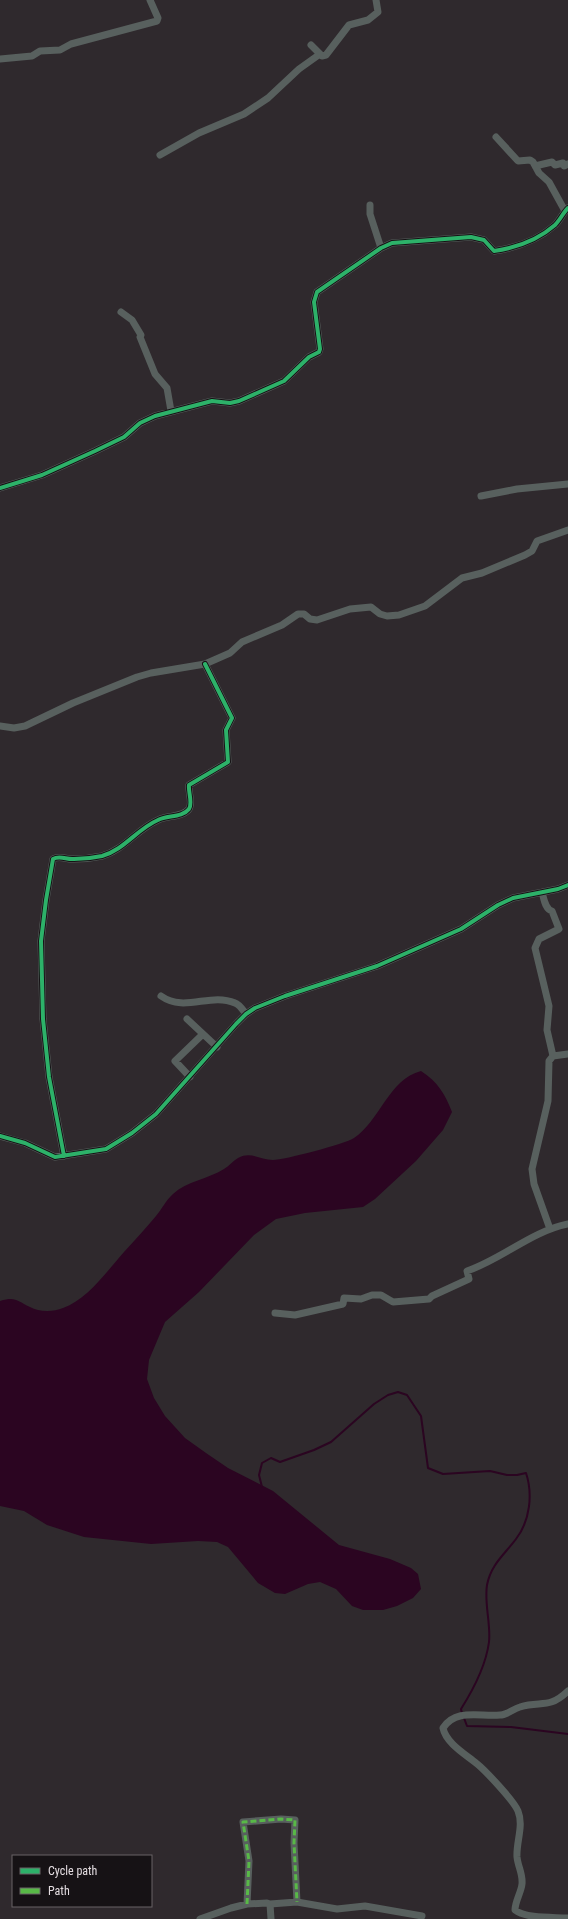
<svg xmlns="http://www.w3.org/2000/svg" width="568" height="1919" font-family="'Roboto Condensed',sans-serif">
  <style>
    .water { fill: #2b0521 }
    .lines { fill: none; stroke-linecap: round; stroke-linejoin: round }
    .stream { stroke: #2b0521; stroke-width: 2 }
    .minor { stroke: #58605e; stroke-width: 7 }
    .quiet { stroke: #58b947; stroke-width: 3; stroke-dasharray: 6 3; stroke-linecap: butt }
    .cycleway-casing { stroke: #161215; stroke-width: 6 }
    .cycleway { stroke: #2db169; stroke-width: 4 }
  </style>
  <rect width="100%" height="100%" fill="#2f292d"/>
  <!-- water -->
  <path class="water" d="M 421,1071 C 438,1082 445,1094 452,1112 L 443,1130 L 416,1161 L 375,1199 L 363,1207 L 305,1213 L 276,1219 L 254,1235 L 199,1292 L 165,1322 L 149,1360 L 147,1379 L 154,1398 L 165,1416 L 185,1438 L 206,1453 L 228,1468 L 273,1491 L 339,1545 L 390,1559 L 411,1568 L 418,1574 L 421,1589 L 413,1598 L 397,1606 L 383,1610 L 363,1610 L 352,1606 L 336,1589 L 320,1582 L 308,1584 L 285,1594 L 275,1593 L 258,1583 L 228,1547 L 217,1542 L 198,1541 L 151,1544 L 84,1537 L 47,1525 L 24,1511 L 0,1506 L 0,1301 C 16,1296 17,1301 30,1307 C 39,1312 53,1312 63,1308 C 88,1299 107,1271 124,1252 C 135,1240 146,1228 156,1216 C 162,1209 166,1200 173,1194 C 187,1181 208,1179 224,1169 C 229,1166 233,1161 238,1158 C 251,1151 260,1160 273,1160 C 284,1160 345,1144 354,1138 C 379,1122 389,1079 421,1071 Z"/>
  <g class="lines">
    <!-- stream -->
    <path class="stream" d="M 262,1487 L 259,1475 L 262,1463 L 271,1458 L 280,1462 L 314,1450 L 331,1442 L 374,1404 L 388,1395 L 398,1392 L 407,1395 L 421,1416 L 428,1468 L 443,1474 L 490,1471 L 507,1475 L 517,1475 L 526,1473 C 533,1494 530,1521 516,1539 C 505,1554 491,1564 487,1585 C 484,1603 491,1624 489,1642 C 486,1665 473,1690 461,1709 L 462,1714
      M 464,1718 L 467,1726 L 511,1727 L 568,1734"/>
    <!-- minor -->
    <path class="minor" d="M 311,45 L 320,54
      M 0,59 L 32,56 L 40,51 L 60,50 L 71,44 L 157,21 L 158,18 L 150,0
      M 496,137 L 518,161 L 530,160 L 533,162 L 539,173 L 549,182 L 565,211
      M 160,155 L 199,133 L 244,114 L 268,98 L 299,69 L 320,54 L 322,56 L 326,55 L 349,25 L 368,20 L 378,12 L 376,0
      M 535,166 L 552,162 L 555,165 L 563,163 L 564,166 L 568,164
      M 370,205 L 370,214 L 381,248
      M 121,312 L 132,320 L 141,335 L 140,337 L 155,374 L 167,388 L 171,411
      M 0,488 L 42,475 L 95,451 L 124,437 L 140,423 L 155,416 L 212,401 L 230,403 L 239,401 L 284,381 L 309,357 L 319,352 L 320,349 L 314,302 L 317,292 L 381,248 L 392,243 L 471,237 L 484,240 L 494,251 C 515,248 538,240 555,225 C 560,220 563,213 568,208
      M 481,496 L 517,489 L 568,484
      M 0,726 L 14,728 L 25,726 L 73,703 L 137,677 L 151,673 L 205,664 L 230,653 L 242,642 L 282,625 L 298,614 L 304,614 L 310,619 L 317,620 L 350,609 L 371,607 L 380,614 L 387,616 L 399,615 L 425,606 L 462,578 L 482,573 L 525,555 L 532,551 L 537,541 L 568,530
      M 542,892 C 544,899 545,909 552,911 L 559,929 L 539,939 L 535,948 L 549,1006 L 547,1030 L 553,1056
      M 161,996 C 185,1013 210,992 235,1003 C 239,1004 243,1010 246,1014
      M 187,1019 L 217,1047
      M 190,1077 L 175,1061 L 203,1034
      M 0,1136 L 25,1143 L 55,1157 L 106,1149 L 132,1133 L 156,1114 L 236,1024 L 246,1014 L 255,1008 L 285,996 L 377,966 L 461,929 L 498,905 L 513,898 L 558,889 L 568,885
      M 64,1156 L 49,1077 L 43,1019 L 41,941 L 46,900 L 53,859 C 60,855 67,860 74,859 C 83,859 93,858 102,856 C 124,850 137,829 158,820 C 167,815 182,818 189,809 C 193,803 188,792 189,785 L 228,762 L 226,730 L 232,718 L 205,664
      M 550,1229 L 534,1184 L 532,1169 L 548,1101 L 549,1061 L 553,1056 L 568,1054
      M 275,1313 L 295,1315 L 343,1304 L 344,1298 L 361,1299 L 372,1295 L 381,1295 L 393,1302 L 429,1299 L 432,1296 L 469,1279 L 467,1271 C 502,1259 532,1231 568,1224
      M 568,1691 C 548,1710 541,1700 520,1707 C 513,1709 507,1715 500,1715 C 480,1717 456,1708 443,1728 C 446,1743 465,1754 476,1763 C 485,1770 514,1801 518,1811 C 524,1826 516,1842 517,1857 C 518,1867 523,1874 522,1884 C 521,1893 515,1901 515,1910 C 527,1919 552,1917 568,1918
      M 247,1904 L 249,1861 L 243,1822 L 281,1819 L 295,1820 L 294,1843 L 297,1902
      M 270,1904 L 297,1902 L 337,1909 L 365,1906 L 422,1916
      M 200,1919 L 231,1908 L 247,1904 L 267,1903 L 270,1904 L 271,1919"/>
    <!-- quiet -->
    <path class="quiet" d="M 247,1904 L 249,1861 L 243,1822 L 281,1819 L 295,1820 L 294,1843 L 297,1902"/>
    <defs>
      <path id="cycleway" d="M 0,488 L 42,475 L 95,451 L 124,437 L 140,423 L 155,416 L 212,401 L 230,403 L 239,401 L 284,381 L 309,357 L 319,352 L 320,349 L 314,302 L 317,292 L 381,248 L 392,243 L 471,237 L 484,240 L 494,251 C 515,248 538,240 555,225 C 560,220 563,213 568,208
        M 0,1136 L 25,1143 L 55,1157 L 106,1149 L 132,1133 L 156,1114 L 236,1024 L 246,1014 L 255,1008 L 285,996 L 377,966 L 461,929 L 498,905 L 513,898 L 558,889 L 568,885
        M 64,1156 L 49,1077 L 43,1019 L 41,941 L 46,900 L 53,859 C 60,855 67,860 74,859 C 83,859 93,858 102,856 C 124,850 137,829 158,820 C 167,815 182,818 189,809 C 193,803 188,792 189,785 L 228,762 L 226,730 L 232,718 L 205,664"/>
    </defs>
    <!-- cycleway casing -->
    <use href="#cycleway" class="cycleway-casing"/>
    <!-- cycleway -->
    <use href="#cycleway" class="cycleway"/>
  </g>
  <!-- legend -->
  <rect x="12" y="1855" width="140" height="52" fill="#161215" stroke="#686366"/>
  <rect x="20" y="1868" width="20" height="6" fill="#2db169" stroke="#686366"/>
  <text x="48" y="1875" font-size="12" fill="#e3dce0">Cycle path</text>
  <rect x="20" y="1888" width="20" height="6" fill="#58b947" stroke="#686366"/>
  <text x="48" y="1895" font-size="12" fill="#e3dce0">Path</text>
</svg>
